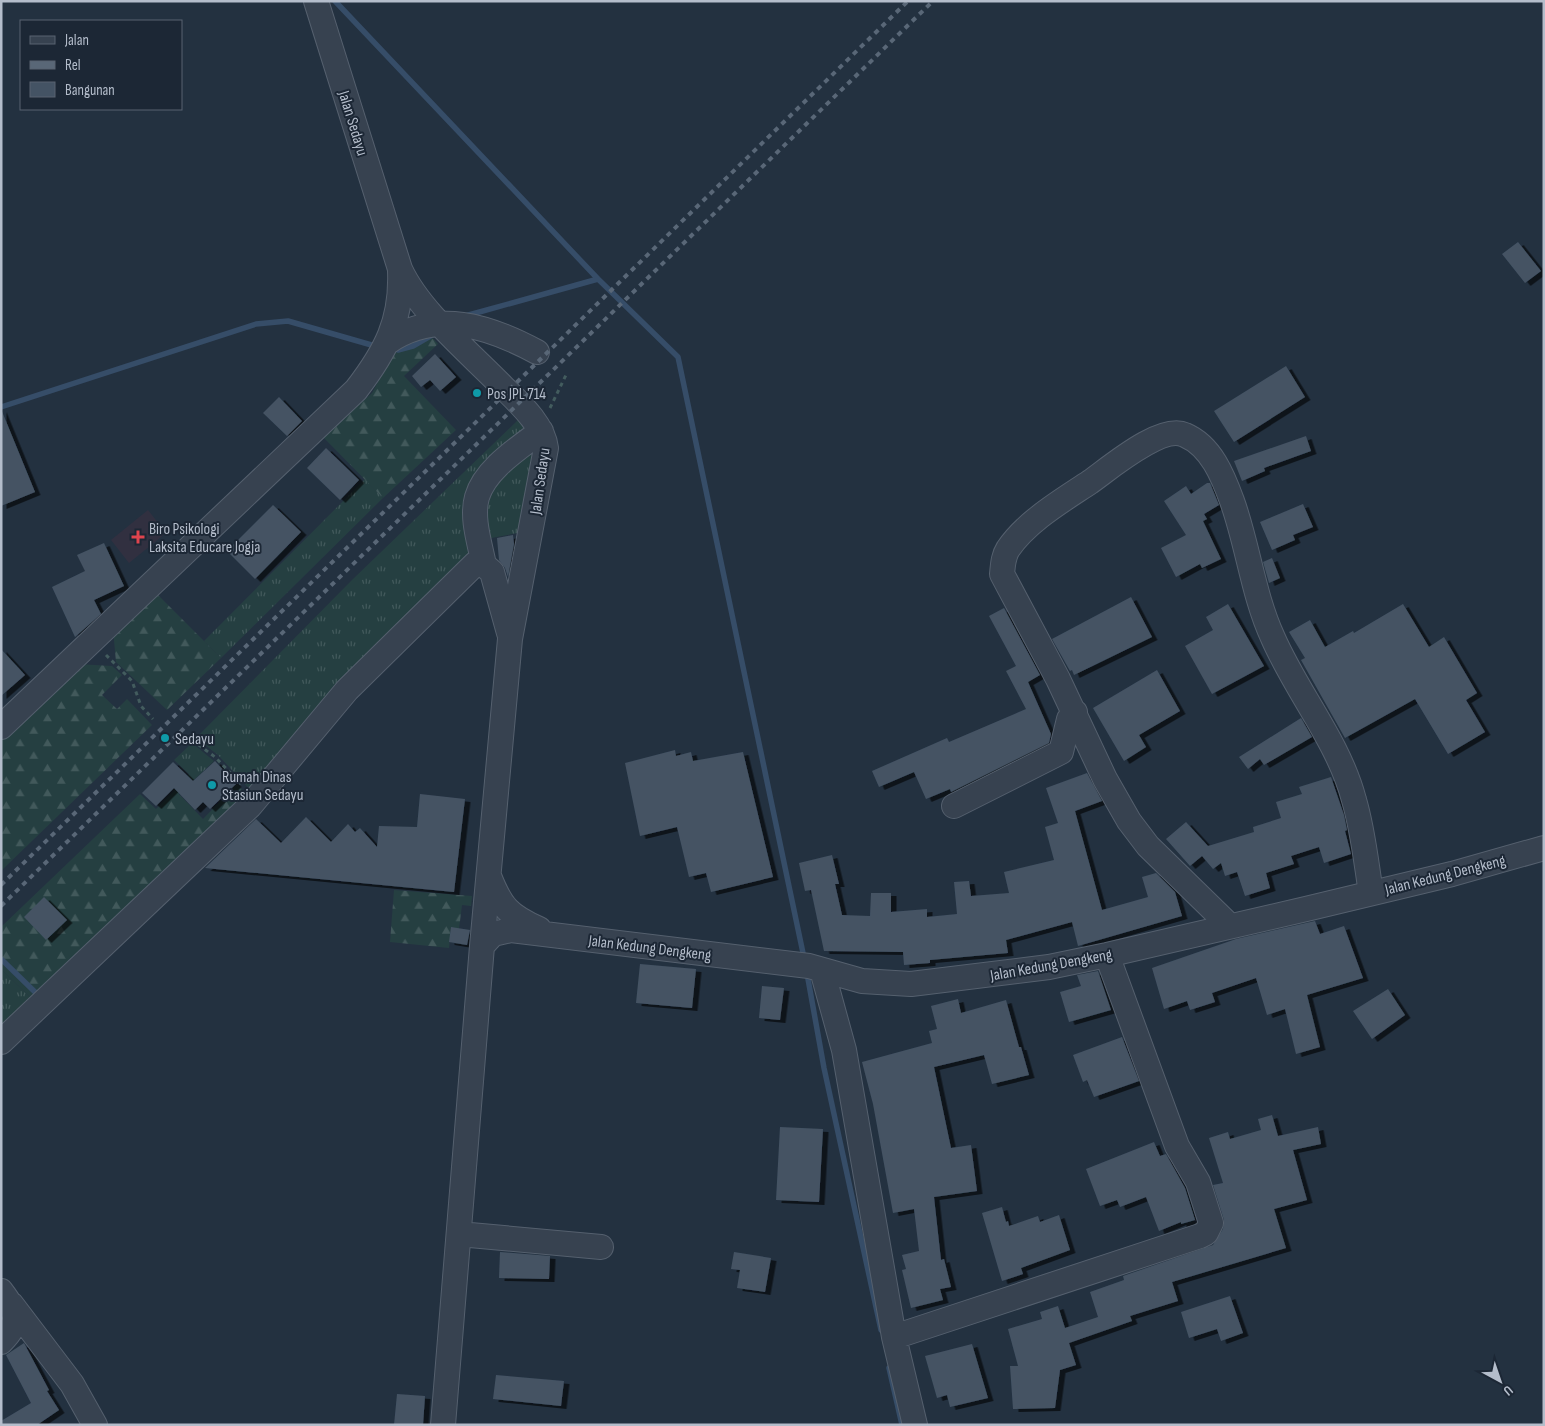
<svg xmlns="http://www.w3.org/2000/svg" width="1545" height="1426" font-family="'Sofia Sans Condensed',sans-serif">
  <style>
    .medical { fill: #313040 }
    .grass { fill: url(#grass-tufts) }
    .forest { fill: url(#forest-firs) }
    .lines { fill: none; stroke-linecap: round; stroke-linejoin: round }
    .stream { stroke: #364d68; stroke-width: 5.5 }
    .building { fill: #445364; filter: url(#shadow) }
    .minor-casing { stroke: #55606e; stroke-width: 26 }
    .path { stroke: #435c5e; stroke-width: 3; stroke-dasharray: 4 4; stroke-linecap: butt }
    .minor { stroke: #374250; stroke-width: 24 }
    .rail { stroke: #596777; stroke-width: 4; stroke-dasharray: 5 5; stroke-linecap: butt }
    .culture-dot { fill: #0f9aa8; stroke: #1c2735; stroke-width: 2 }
    .health-dot { fill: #e0444e; stroke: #1c2735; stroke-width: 2 }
    .labels { text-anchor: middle; stroke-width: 4; stroke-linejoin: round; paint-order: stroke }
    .street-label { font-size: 16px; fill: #b4bdcb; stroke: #1c2735 }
    .poi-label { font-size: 16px; fill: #b4bdcb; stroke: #1c2735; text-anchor: start }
  </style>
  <defs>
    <pattern id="grass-tufts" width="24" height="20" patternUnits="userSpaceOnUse" patternTransform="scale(1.25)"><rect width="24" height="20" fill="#253f41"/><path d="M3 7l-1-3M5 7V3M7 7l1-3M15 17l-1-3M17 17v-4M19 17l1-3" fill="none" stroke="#42595b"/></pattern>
    <pattern id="forest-firs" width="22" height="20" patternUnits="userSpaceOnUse" patternTransform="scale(1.25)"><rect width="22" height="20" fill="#253f41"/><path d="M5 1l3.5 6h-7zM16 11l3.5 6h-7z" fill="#42595b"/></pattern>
    <filter id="shadow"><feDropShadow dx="5.5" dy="3" stdDeviation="0" flood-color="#0009"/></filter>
  </defs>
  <rect width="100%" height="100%" fill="#233140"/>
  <!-- medical -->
  <path class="medical" d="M 148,510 L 166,533 L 129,563 L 111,540 Z"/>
  <!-- grass -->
  <path class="grass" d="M 518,420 L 527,430 L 481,475 L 470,561 L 254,794 L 218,755 L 196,738 L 352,580 Z
    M 534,445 L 537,452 L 523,532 L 486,539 L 485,498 L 495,481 Z
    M 365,479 L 383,498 L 221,658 L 204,641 Z
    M 192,743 L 214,761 L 179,794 L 174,789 L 189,774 L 174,760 Z
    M 1,969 L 34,1001 L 1,1034 Z"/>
  <!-- forest -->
  <path class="forest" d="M 428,333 L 438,344 L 404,376 L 456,430 L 383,498 L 323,437 L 372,393 L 398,345 Z
    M 154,591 L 221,658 L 167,710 L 116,662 L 113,629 Z
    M 77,664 L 112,666 L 122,675 L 102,695 L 117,709 L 127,699 L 152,725 L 2,870 L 1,737 Z
    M 237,784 L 250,798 L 34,1001 L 1,969 L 1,927 L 140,794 L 156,809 L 175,790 L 203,819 Z
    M 394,890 L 472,896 L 471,906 L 462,905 L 459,929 L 451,928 L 449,948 L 390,942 Z"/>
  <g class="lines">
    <!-- stream -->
    <path class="stream" d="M 335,1 L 598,279 L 678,357 L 803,953
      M 465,316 L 598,279
      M 398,350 L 413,346 L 432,335
      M 1,407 L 256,324 L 288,321 L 375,346
      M 1,959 L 36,993
      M 808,979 L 824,1068 L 881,1330
      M 889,1368 L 902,1425"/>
  </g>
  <!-- building -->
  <path class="building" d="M 1518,242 L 1541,271 L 1525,283 L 1502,254 Z
    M 435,354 L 456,377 L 440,391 L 430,380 L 421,387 L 412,376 Z
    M 1286,366 L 1305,397 L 1234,442 L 1214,411 Z
    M 279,397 L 302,421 L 287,436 L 263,413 Z
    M 1,409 L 35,492 L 1,506 Z
    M 1306,436 L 1311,451 L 1264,468 L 1265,471 L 1242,481 L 1234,461 Z
    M 326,448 L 359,480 L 340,500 L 307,468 Z
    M 1207,483 L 1210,483 L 1219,505 L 1204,514 L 1207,519 L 1203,521 L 1221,559 L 1202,568 L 1200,564 L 1176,577 L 1161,548 L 1186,535 L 1164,501 L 1186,486 L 1191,494 Z
    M 1303,504 L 1313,527 L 1293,535 L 1295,540 L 1272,550 L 1260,522 Z
    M 273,505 L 301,532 L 255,579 L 227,551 Z
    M 513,535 L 514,544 L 508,577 L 505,568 L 499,560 L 497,538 Z
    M 104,543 L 124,586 L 94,600 L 101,614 L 75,637 L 52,587 L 85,571 L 77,555 Z
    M 1272,558 L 1280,578 L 1269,583 L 1263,562 Z
    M 1131,597 L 1152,637 L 1074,675 L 1072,670 L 1070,671 L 1052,639 Z
    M 1228,604 L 1264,666 L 1212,694 L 1185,646 L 1213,630 L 1206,617 Z
    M 1403,604 L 1429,647 L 1444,637 L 1477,693 L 1466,700 L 1485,732 L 1448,754 L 1415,699 L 1345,738 L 1301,660 L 1305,658 L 1289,632 L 1310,620 L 1325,647 L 1353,631 L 1354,633 Z
    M 1004,608 L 1040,675 L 1028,682 L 1051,734 L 1049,743 L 951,792 L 950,789 L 926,799 L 914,772 L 879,787 L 872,771 L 947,738 L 949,742 L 1026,709 L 1006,671 L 1016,666 L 989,616 Z
    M 1,649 L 25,675 L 1,696 Z
    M 1157,670 L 1180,711 L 1139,735 L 1146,747 L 1124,761 L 1093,708 Z
    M 1301,718 L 1312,737 L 1264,765 L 1260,759 L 1248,769 L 1239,757 Z
    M 675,750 L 676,756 L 691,752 L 693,761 L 743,752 L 773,877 L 711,892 L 706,873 L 689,877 L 677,827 L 640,836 L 625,763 Z
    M 215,761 L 236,784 L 210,809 L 203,802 L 195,810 L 174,788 L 156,806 L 142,793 L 173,762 L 193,781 Z
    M 1087,773 L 1102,801 L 1075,811 L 1102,910 L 1148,897 L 1142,877 L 1156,873 L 1175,892 L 1182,916 L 1078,946 L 1072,922 L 1006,940 L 1008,953 L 930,960 L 930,963 L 904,965 L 903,952 L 824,951 L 811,890 L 805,891 L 799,863 L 832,855 L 839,884 L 835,884 L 842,915 L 870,916 L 871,893 L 891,893 L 891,912 L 927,909 L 927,917 L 957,914 L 954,882 L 969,881 L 971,896 L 1009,893 L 1004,872 L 1054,860 L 1045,827 L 1058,823 L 1046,788 Z
    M 1331,777 L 1344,815 L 1347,830 L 1345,831 L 1351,854 L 1324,863 L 1319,847 L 1291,856 L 1294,864 L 1266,873 L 1270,888 L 1245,896 L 1237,872 L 1225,876 L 1221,863 L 1213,869 L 1202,856 L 1190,866 L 1166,839 L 1186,822 L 1208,846 L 1254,832 L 1253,827 L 1281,818 L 1276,802 L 1302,794 L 1299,787 Z
    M 420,794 L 465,799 L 454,892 L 205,868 L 256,819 L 281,843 L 306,817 L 331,842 L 348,824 L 355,832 L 360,828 L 377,847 L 379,826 L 417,827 Z
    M 44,897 L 67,920 L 46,940 L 24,917 Z
    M 1315,921 L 1320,934 L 1344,926 L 1363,978 L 1307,995 L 1320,1047 L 1296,1054 L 1285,1009 L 1267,1015 L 1256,978 L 1212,993 L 1215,1002 L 1190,1010 L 1187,1001 L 1164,1009 L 1152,968 L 1236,939 Z
    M 451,927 L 470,930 L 467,945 L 449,942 Z
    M 640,964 L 696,969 L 692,1008 L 636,1003 Z
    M 1098,971 L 1111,1010 L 1069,1022 L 1060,992 L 1081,986 L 1077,975 Z
    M 762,986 L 784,988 L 780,1020 L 759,1018 Z
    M 1388,989 L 1405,1015 L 1372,1039 L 1353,1011 Z
    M 958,999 L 961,1013 L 1006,1000 L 1019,1047 L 1021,1047 L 1029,1075 L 992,1084 L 984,1055 L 934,1067 L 951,1148 L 971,1145 L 977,1191 L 934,1197 L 941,1260 L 944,1259 L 951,1287 L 940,1289 L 943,1300 L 911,1308 L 902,1270 L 906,1269 L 902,1255 L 919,1251 L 914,1209 L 893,1213 L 873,1104 L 862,1062 L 932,1043 L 929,1031 L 937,1029 L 931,1006 Z
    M 1122,1037 L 1139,1081 L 1094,1097 L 1087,1080 L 1083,1082 L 1073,1055 Z
    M 1272,1115 L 1278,1136 L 1318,1127 L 1321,1144 L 1293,1150 L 1307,1200 L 1274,1209 L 1286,1248 L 1172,1282 L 1178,1301 L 1130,1316 L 1132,1321 L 1069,1343 L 1076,1365 L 1060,1370 L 1055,1408 L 1013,1409 L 1010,1366 L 1018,1366 L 1008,1329 L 1042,1319 L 1040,1312 L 1058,1306 L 1065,1328 L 1098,1317 L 1090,1292 L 1124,1280 L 1123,1276 L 1213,1245 L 1223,1229 L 1224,1220 L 1213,1185 L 1223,1183 L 1209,1138 L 1228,1132 L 1230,1139 L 1261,1130 L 1258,1119 Z
    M 780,1127 L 823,1129 L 819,1202 L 776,1200 Z
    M 1154,1142 L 1160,1156 L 1166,1154 L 1185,1188 L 1196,1223 L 1195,1220 L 1181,1224 L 1181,1222 L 1159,1231 L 1146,1197 L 1120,1207 L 1117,1200 L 1100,1206 L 1086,1169 Z
    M 1002,1207 L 1006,1222 L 1008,1221 L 1009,1226 L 1038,1216 L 1040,1222 L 1059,1215 L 1070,1250 L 1021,1268 L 1023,1274 L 1002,1281 L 982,1213 Z
    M 500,1252 L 550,1256 L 549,1279 L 499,1278 Z
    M 734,1252 L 771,1258 L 765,1292 L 737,1288 L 740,1270 L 731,1269 Z
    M 1230,1296 L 1243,1333 L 1221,1341 L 1217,1329 L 1189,1338 L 1181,1312 Z
    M 24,1343 L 49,1390 L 47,1391 L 59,1410 L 37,1425 L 1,1425 L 1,1421 L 31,1403 L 6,1355 Z
    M 972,1344 L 988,1398 L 950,1407 L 947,1395 L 937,1398 L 925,1356 Z
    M 496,1375 L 564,1381 L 561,1406 L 493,1399 Z
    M 397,1394 L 425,1396 L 423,1425 L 394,1425 Z"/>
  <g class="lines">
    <defs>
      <path id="minor" d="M 316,1 L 400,269 C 419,311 470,353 503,387 C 519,403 543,424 546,448 L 510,639 L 482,946 L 443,1425
        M 388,342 C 436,309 489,326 537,352
        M 484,565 C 480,544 471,518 477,497 C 485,469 519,448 541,431
        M 1,727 L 356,390 C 386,351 402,321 400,271
        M 954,806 L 1061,752 L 1069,719 L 1075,712
        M 489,876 C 501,907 509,916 539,929
        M 1230,926 L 1148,846 L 1129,821 L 1105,779 L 1058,679 L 1002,574 C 1003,565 1003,557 1008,549 C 1027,521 1063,500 1090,482 C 1110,468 1161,424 1185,435 C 1211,446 1223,476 1232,501 C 1248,545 1253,595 1273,638 C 1297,693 1339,742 1354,800 C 1363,830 1366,862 1371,893
        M 482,946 L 493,934 L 511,930 L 809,966 L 862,981 L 911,984 L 1049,967 L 1107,955 L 1306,909 L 1452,874 L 1544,848
        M 822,970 L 844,1050 L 894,1337 L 915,1425
        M 1,1042 L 250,806 L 347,690 L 475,564 L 484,565 L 492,572 L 509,633
        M 459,1234 L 601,1247
        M 1,1291 C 17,1312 21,1323 1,1342
        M 12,1305 L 72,1384 L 95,1425
        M 894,1337 L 1200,1236 L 1206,1233 L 1211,1223 L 1198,1182 L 1177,1146 L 1107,955"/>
    </defs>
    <!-- minor casing -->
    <use href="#minor" class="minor-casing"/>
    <!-- path -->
    <path class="path" d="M 550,408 L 566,375
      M 106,655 L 132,681 L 141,706 L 153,719
      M 192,740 L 215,757 L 241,784"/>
    <!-- minor -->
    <use href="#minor" class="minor"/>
    <!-- rail -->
    <path class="rail" d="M 1,885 L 908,1
      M 1,906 L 933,1"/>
  </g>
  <!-- markers -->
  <g class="culture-dot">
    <circle cx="477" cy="393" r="5"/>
    <circle cx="165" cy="738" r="5"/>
    <circle cx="212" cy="785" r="5"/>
  </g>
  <path class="health-dot" d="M135.5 529.5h5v5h5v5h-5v5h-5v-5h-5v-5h5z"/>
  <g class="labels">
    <!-- street labels -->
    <g class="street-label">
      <text transform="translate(354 123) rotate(73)" y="6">Jalan Sedayu</text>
      <text transform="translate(539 481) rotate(-82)" y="6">Jalan Sedayu</text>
      <text transform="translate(1445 874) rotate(-14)" y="6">Jalan Kedung Dengkeng</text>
      <text transform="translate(650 947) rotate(7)" y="6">Jalan Kedung Dengkeng</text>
      <text transform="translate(1051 964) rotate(-10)" y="6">Jalan Kedung Dengkeng</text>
    </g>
    <!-- poi labels -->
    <g class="poi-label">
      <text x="487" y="399">Pos JPL 714</text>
      <text x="149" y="534">Biro Psikologi<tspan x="149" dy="18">Laksita Educare Jogja</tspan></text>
      <text x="175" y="744">Sedayu</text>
      <text x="222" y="782">Rumah Dinas<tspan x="222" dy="18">Stasiun Sedayu</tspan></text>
    </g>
  </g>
  <!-- border -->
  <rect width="1545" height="1426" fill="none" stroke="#b4bdcb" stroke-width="5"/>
  <!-- legend -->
  <rect x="20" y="20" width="162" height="90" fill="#1c2735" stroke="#596371"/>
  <rect x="30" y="36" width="25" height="8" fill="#374250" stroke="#596371"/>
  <text x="65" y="45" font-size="15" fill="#b4bdcb">Jalan</text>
  <rect x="30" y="61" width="25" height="8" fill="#596777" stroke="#596371"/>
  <text x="65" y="70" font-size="15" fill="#b4bdcb">Rel</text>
  <rect x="30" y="82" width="25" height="15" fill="#445364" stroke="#596371"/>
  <text x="65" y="95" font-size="15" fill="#b4bdcb">Bangunan</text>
  <!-- north arrow -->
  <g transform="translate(1500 1381) rotate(140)" stroke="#1c2735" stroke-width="4" paint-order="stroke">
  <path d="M0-4L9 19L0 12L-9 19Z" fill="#b4bdcb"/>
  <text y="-8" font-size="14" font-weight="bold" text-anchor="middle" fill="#b4bdcb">U</text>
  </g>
</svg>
